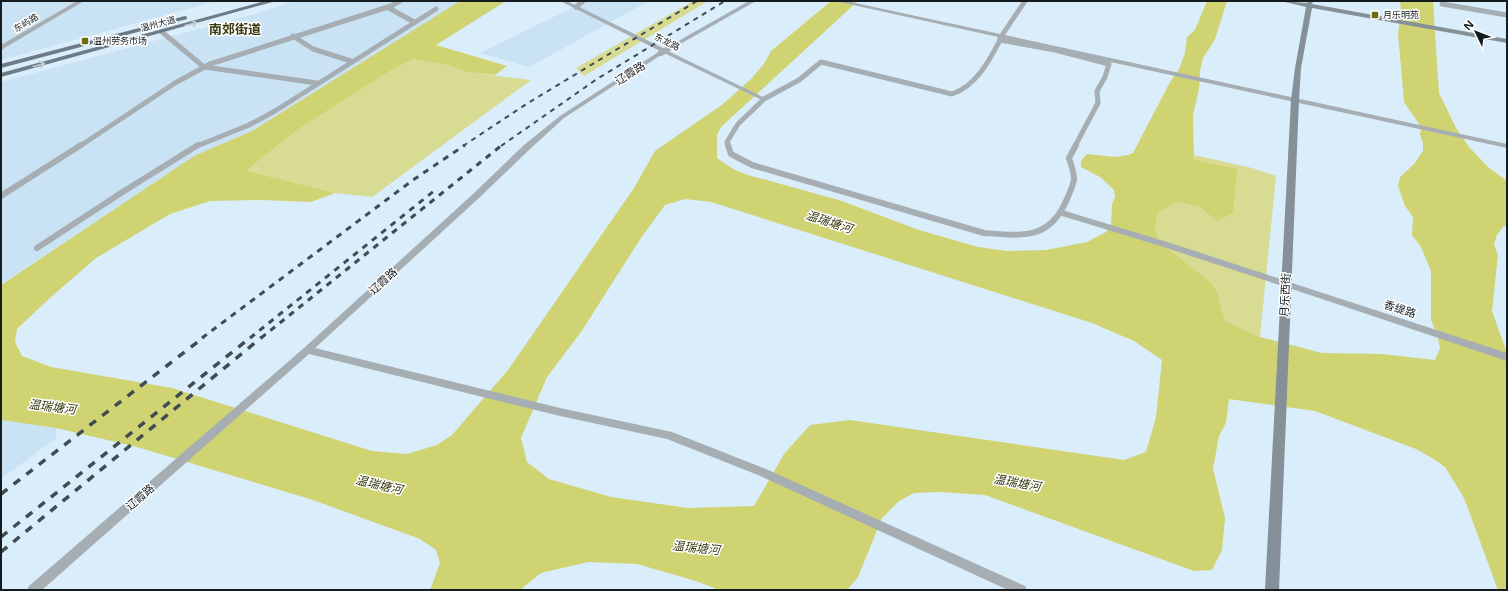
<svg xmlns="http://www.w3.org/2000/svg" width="1508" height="591" font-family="'Open Sans','Noto Sans SC',sans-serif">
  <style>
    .built { fill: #c9e2f4 }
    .green { fill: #d8db92 }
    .water { fill: #d0d372; fill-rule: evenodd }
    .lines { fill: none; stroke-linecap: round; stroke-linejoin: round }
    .minor-far1 { stroke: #a6aeb3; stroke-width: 5 }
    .minor { stroke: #a6aeb3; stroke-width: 6 }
    .tertiary { fill: #a6aeb3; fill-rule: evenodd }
    .secondary { fill: #859099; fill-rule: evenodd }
    .primary { fill: #6d7b86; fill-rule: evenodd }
    .rail-far2 { stroke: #424b51; stroke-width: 2; stroke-dasharray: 5 5; stroke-linecap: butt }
    .rail-far1 { stroke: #424b51; stroke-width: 3; stroke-dasharray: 6 6; stroke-linecap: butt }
    .rail { stroke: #424b51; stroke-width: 3.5; stroke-dasharray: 8 8; stroke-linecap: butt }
    .tertiary-bridge { stroke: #a6aeb3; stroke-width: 6 }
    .oneway { stroke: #c5cacf }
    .poi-dot { fill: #6b6c0d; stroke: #fff; stroke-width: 1.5 }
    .labels { text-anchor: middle; stroke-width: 3; stroke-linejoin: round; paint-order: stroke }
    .far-poi-label { font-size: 9px; fill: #151c20; stroke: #fff; text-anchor: start }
    .far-street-label { font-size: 9px; fill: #151c20; stroke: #fff }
    .street-label { font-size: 11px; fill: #151c20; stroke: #fff }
    .water-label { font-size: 12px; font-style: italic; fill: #36370d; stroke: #fff }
    .far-district-label { font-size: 13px; font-weight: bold; fill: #35360c; stroke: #fff }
  </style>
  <rect width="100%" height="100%" fill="#daedfa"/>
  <!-- built -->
  <path class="built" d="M 1,1 L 217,1 L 1,60 Z
    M 295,1 L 460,1 L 252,131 L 194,156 L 1,284 L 1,82 L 255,14 Z
    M 582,1 L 649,1 L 529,67 L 480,53 L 576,6 Z
    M 1,420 L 56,428 L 56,438 L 1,479 Z"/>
  <!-- green -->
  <path class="green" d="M 693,1 L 708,1 L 584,76 L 576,68 Z
    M 413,59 L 447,65 L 467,72 L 531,80 L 372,197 L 335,193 L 245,172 L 297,130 L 390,71 Z
    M 1194,155 L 1252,168 L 1276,176 L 1260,337 L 1225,321 L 1218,294 L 1159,243 L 1155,227 L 1158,213 L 1177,202 L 1200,207 L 1216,221 L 1194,160 Z"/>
  <!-- water -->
  <path class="water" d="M 460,1 L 506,1 L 436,45 L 507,66 L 495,75 L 467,72 L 447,65 L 413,59 L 390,71 L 297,130 L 246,171 L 335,193 L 311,202 L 261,200 L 210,201 L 170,214 L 96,258 L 51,297 L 17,329 L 15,342 L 22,356 L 51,367 L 172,388 L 372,451 L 407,454 L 437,445 L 452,435 L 508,370 L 634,188 L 655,151 L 723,104 L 751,79 L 764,64 L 771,51 L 831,1 L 858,1 L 721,127 L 717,135 L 717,158 L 733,169 L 748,175 L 842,201 L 919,230 L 978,247 L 1007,251 L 1046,250 L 1087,242 L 1106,232 L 1111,226 L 1112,204 L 1115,197 L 1114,190 L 1100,177 L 1081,167 L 1081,161 L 1087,154 C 1103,155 1117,160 1133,153 L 1170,82 L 1179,69 L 1185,53 L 1187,37 L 1195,30 L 1207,1 L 1227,1 L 1215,39 L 1203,58 L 1200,71 L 1199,89 L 1193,115 L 1194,160 L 1237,169 L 1233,213 L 1216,221 L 1200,207 L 1177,202 L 1158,213 L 1155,227 L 1159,242 L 1210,282 L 1218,294 L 1225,321 L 1260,337 L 1322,353 L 1382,354 L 1435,360 L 1440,348 L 1437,334 L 1431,320 L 1431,271 L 1421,247 L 1412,235 L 1413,217 L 1405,206 L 1398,186 L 1400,177 L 1414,164 L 1423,151 L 1423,143 L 1420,135 L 1421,127 L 1404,102 L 1398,33 L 1401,12 L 1400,1 L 1433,1 L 1439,93 L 1456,128 L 1469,147 L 1488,167 L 1507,181 L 1507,225 L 1503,227 L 1497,235 L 1494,244 L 1498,255 L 1492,311 L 1507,353 L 1507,590 L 1498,590 L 1464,498 L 1445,467 L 1432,458 L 1416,449 L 1315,411 L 1229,399 L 1226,423 L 1219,436 L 1213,469 L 1225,518 L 1222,550 L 1212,570 L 1194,571 L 985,495 L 940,492 L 914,493 L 899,501 L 882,518 L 858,577 L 847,590 L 719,590 L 696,581 L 637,564 L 588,562 L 541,573 L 520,590 L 430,590 L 440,563 L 436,550 L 420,539 L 313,500 L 137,447 L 56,428 L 1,420 L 1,285 L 194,156 L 252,131 ZM 685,199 L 711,202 L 1092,323 L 1134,341 L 1162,360 L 1156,417 L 1146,452 L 1124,460 L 850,420 L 810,425 L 784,454 L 754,506 L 688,508 L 611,497 L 549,479 L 527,462 L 521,438 L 547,377 L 581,332 L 641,238 L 665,205 Z"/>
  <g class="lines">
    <!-- minor-far1 -->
    <path class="minor-far1" d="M 1442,4 L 1507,15
      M 387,7 L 414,22
      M 576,7 L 583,1
      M 162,32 L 204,67 L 317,83
      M 293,36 L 313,49 L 351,61
      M 80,146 L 175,83 L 210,64 L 391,6 L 400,1
      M 197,146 L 249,125 L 275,111 L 436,9
      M 728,146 L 727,142 L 738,124 L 764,99 L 799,80 L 821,62 L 952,94 C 976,86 989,61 1000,40 L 1055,50 L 1109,64 L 1105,77 L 1097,91 L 1098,103 L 1075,146"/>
    <!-- minor -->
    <path class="minor" d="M 728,145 L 731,154 L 752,165 L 984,233 C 1023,236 1050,240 1067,199 C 1076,179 1076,179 1069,158 L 1076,145
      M 1,196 L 81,145
      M 1062,213 L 1167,245 L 1286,284
      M 37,248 L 121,193 L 198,145"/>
    <!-- tertiary -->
    <path class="tertiary" d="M 77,1 L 84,1 L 1,50 L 1,45 Z
      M 560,1 L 567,1 L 665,49 L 666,48 L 749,1 L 756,1 L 668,51 L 767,99 L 766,100 L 762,100 L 664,53 L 564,118 L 530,149 L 479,198 L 315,348 L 560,408 L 672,432 L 766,469 L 1025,586 L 1027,590 L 1008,590 L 758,475 L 667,439 L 560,416 L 309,354 L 42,590 L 27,590 L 29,586 L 304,348 L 473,194 L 524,145 L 560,116 L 660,51 Z
      M 835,1 L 846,1 L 1000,34 L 1022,1 L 1028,1 L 1005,35 L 1507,144 L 1507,148 L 1004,39 L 1000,42 L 997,40 L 998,37 Z
      M 1286,281 L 1507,353 L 1507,361 L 1283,286 L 1282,284 L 1283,282 Z"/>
    <!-- secondary -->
    <path class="secondary" d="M 1281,1 L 1307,3 L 1307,1 L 1313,1 L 1312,4 L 1507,39 L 1507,43 L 1312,8 L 1301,68 L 1299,100 L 1279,590 L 1265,590 L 1291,100 L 1295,68 L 1306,7 Z"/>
    <!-- primary -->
    <path class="primary" d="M 265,1 L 276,1 L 1,77 L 1,73 Z
      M 185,16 L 187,17 L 187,19 L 1,68 L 1,64 Z"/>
    <!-- rail-far2 -->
    <path class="rail-far2" d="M 463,146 L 528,103 L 697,1
      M 501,146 L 597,79 L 725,1"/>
    <!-- rail-far1 -->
    <path class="rail-far1" d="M 202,338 L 413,180 L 465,145
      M 250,338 L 434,191
      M 261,338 L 502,145"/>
    <!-- rail -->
    <path class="rail" d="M 1,494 L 204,337
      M 1,537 L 251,337
      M 1,552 L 262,337"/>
    <!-- tertiary-bridge -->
    <path class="tertiary-bridge" d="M 661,53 L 668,49"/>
  </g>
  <!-- one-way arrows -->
  <defs><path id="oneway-shaft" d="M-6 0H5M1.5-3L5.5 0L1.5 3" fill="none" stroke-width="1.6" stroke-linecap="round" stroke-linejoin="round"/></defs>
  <g class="oneway">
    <use href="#oneway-shaft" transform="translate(191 24) rotate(-15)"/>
    <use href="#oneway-shaft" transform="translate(39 65) rotate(-15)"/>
  </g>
  <!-- markers -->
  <g class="poi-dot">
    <rect x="1371" y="11" width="8" height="8" rx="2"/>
    <rect x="81" y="37" width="8" height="8" rx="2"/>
  </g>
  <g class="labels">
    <!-- far-poi labels -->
    <g class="far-poi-label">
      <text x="1383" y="18">月乐明苑</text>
      <text x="93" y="44">温州劳务市场</text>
    </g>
    <!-- far-street labels -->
    <g class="far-street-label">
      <text transform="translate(26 23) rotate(-31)" y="3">东屿路</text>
      <text transform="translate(158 24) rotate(-15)" y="3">温州大道</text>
      <text transform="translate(667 42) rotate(26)" y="3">东龙路</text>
    </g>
    <!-- street labels -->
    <g class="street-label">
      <text transform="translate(630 73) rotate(-32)" y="4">辽霞路</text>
      <text transform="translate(383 281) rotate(-42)" y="4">辽霞路</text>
      <text transform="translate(1285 295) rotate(-87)" y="4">月乐西街</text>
      <text transform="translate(1400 309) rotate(18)" y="4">香缇路</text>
      <text transform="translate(140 497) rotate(-41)" y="4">辽霞路</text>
    </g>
    <!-- water labels -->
    <g class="water-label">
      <text transform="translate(829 222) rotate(18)" y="4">温瑞塘河</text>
      <text transform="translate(52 407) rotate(7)" y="4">温瑞塘河</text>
      <text transform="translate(1017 483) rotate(10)" y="4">温瑞塘河</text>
      <text transform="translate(379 485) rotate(13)" y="4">温瑞塘河</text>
      <text transform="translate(696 548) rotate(6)" y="4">温瑞塘河</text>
    </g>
    <!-- far-district labels -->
    <g class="far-district-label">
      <text x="235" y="34">南郊街道</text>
    </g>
  </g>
  <!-- border -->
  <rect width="1508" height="591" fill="none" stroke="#151c20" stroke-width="4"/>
  <!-- north arrow -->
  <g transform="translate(1476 32) rotate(313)" stroke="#ffffff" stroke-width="3" paint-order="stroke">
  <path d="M0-3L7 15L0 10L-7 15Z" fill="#151c20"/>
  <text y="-6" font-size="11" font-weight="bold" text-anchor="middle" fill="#151c20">N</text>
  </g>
</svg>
